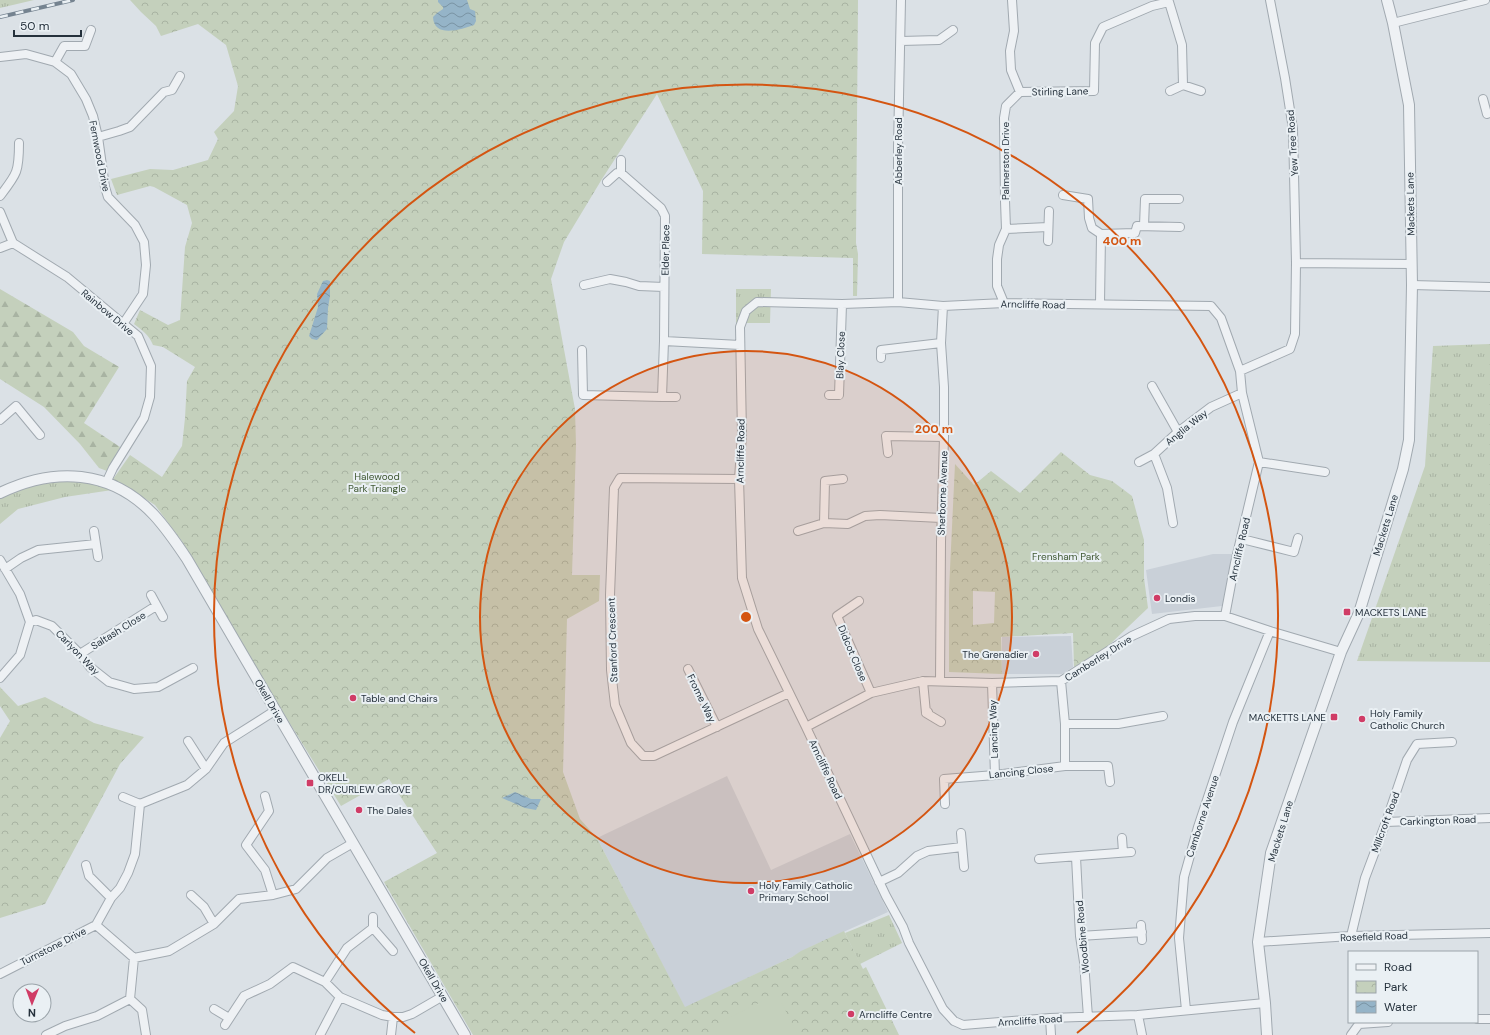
<svg xmlns="http://www.w3.org/2000/svg" width="1490" height="1035" font-family="'DM Sans',sans-serif">
  <style>
    .built { fill: #c9d0d8 }
    .grass { fill: url(#grass-tufts) }
    .forest { fill: url(#forest-firs) }
    .park { fill: url(#park-crowns); fill-rule: evenodd }
    .garden { fill: #c4d0bc }
    .water { fill: url(#water-waves) }
    .lines { fill: none; stroke-linecap: round; stroke-linejoin: round }
    .minor-casing { stroke: #a1a9b0; stroke-width: 10 }
    .tertiary-casing { stroke: #a1a9b0; stroke-width: 12 }
    .minor { stroke: #eef1f4; stroke-width: 8 }
    .tertiary { stroke: #eef1f4; stroke-width: 10 }
    .rail-casing { stroke: #758390; stroke-width: 4 }
    .rail { stroke: #eaf0f4; stroke-width: 2.5; stroke-dasharray: 8; stroke-linecap: butt }
    .ring { fill: none; stroke: #d45511; stroke-width: 2 }
    .poi-dot { fill: #d03c66; stroke: #eaf0f4; stroke-width: 1.5 }
    .labels { text-anchor: middle; stroke-width: 4; stroke-linejoin: round; paint-order: stroke }
    .street-label { font-size: 10px; fill: #25313c; stroke: #eaf0f4 }
    .park-label { font-size: 10px; fill: #3f5832; stroke: #eaf0f4 }
    .poi-label { font-size: 10px; fill: #25313c; stroke: #eaf0f4; text-anchor: start }
    .centre { fill: #d45511; stroke: #eaf0f4; stroke-width: 2 }
    .ring-label { font-size: 12px; text-anchor: middle; font-weight: bold; fill: #d45511; stroke: #eaf0f4; stroke-width: 4; stroke-linejoin: round; paint-order: stroke }
  </style>
  <defs>
    <pattern id="grass-tufts" width="24" height="20" patternUnits="userSpaceOnUse"><rect width="24" height="20" fill="#c4d0bc"/><path d="M3 7l-1-3M5 7V3M7 7l1-3M15 17l-1-3M17 17v-4M19 17l1-3" fill="none" stroke="#a8b3a2"/></pattern>
    <pattern id="forest-firs" width="22" height="20" patternUnits="userSpaceOnUse"><rect width="22" height="20" fill="#c4d0bc"/><path d="M5 1l3.5 6h-7zM16 11l3.5 6h-7z" fill="#a8b3a2"/></pattern>
    <pattern id="park-crowns" width="20" height="18" patternUnits="userSpaceOnUse"><rect width="20" height="18" fill="#c4d0bc"/><path d="M2 6a3 3 0 1 1 6 0M12 15a3 3 0 1 1 6 0" fill="none" stroke="#a8b3a2"/></pattern>
    <pattern id="water-waves" width="16" height="10" patternUnits="userSpaceOnUse"><rect width="16" height="10" fill="#95b4c8"/><path d="M0 5q4-4 8 0t8 0" fill="none" stroke="#7993a4"/></pattern>
  </defs>
  <rect width="100%" height="100%" fill="#dbe1e6"/>
  <!-- built -->
  <path class="built" d="M 1213,554 L 1233,554 L 1222,606 L 1152,614 L 1146,570 Z
    M 1071,636 L 1073,667 L 1062,674 L 1002,674 L 1002,637 Z
    M 727,776 L 771,870 L 850,834 L 888,912 L 812,946 L 792,957 L 685,1008 L 597,838 Z"/>
  <!-- grass -->
  <path class="grass" d="M 0,0 L 34,0 L 0,8 Z
    M 736,289 L 771,289 L 770,323 L 742,323 L 740,333 L 736,325 Z
    M 1490,344 L 1490,662 L 1357,661 L 1425,466 L 1433,346 Z
    M 64,476 L 119,489 L 65,497 L 18,509 L 0,524 L 0,494 Z
    M 889,915 L 902,943 L 860,964 L 845,933 Z"/>
  <!-- forest -->
  <path class="forest" d="M 0,289 L 73,332 L 84,346 L 119,367 L 84,423 L 120,447 L 107,471 L 99,468 L 80,444 L 44,407 L 0,379 Z"/>
  <!-- park -->
  <path class="park" d="M 130,0 L 858,0 L 856,243 L 858,254 L 857,296 L 853,296 L 853,258 L 702,254 L 703,191 L 657,94 L 602,179 L 564,242 L 551,279 L 575,409 L 576,445 L 572,575 L 600,575 L 599,601 L 567,619 L 563,772 L 580,819 L 597,838 L 685,1007 L 792,957 L 801,951 L 844,931 L 863,969 L 866,967 L 899,1035 L 473,1035 L 384,882 L 437,853 L 389,779 L 341,806 L 237,638 L 199,570 L 181,540 L 155,505 L 136,493 L 111,482 L 130,455 L 162,477 L 182,446 L 185,418 L 187,381 L 195,367 L 163,347 L 153,345 C 149,335 142,330 134,324 L 140,310 L 168,325 L 180,320 L 185,247 L 192,223 L 187,205 L 154,187 L 150,186 L 117,195 L 111,179 L 150,169 L 173,170 L 208,160 L 218,139 L 214,132 L 234,111 L 238,86 L 226,45 L 198,24 L 161,36 L 156,26 L 141,12 Z
    M 1061,452 L 1090,475 L 1112,481 L 1132,496 L 1144,540 L 1144,578 L 1148,608 L 1107,647 L 1074,667 L 1073,633 L 1001,637 L 1002,674 L 949,672 L 949,590 L 955,464 L 974,485 L 991,471 L 1020,493 ZM 973,591 L 995,592 L 994,623 L 973,625 Z
    M 0,687 L 18,706 L 45,697 L 94,723 L 144,737 L 120,764 L 45,904 L 0,918 L 0,738 L 10,721 L 0,706 Z"/>
  <!-- garden -->
  <path class="garden" d="M 777,994 L 798,1035 L 717,1035 L 712,1026 Z"/>
  <!-- water -->
  <path class="water" d="M 438,0 L 467,0 L 470,9 L 475,11 L 476,21 L 474,25 C 462,29 434,39 433,17 L 437,13 L 443,9 L 443,7 L 438,2 Z
    M 327,280 L 330,281 L 330,296 L 328,308 L 327,329 L 317,340 L 312,339 L 309,336 L 318,307 L 317,294 L 323,281 Z
    M 515,792 L 531,799 L 541,799 L 536,810 L 525,808 L 502,798 Z"/>
  <g class="lines">
    <defs>
      <path id="minor" d="M 1393,23 L 1485,0
        M 901,41 L 939,40 L 953,30
        M 0,57 L 26,54 L 55,62 L 71,74 L 86,99 L 93,116 L 98,137 L 105,187 L 108,197 L 135,225 L 144,242 L 146,265 L 143,294 L 123,324
        M 55,62 L 64,46 L 85,46 L 91,30
        M 1170,91 L 1183,85 L 1201,91
        M 1020,92 L 1094,91 L 1095,43 L 1103,27 L 1152,6 L 1169,2 L 1182,45 L 1183,85
        M 1483,99 L 1487,114
        M 98,137 L 119,131 L 130,127 L 164,92 L 172,90 L 180,76
        M 621,173 L 621,160
        M 607,182 L 617,173 L 621,173 L 661,208 L 665,216 L 664,341
        M 1063,195 L 1088,199 L 1089,218 L 1092,228 L 1101,234
        M 0,196 C 17,174 19,172 19,143
        M 0,212 L 13,243 L 67,277 L 138,336 L 151,366 L 150,397 L 144,418 L 113,468 L 106,483
        M 1144,226 L 1145,199 L 1179,199
        M 1006,229 L 1048,227
        M 1048,241 L 1049,211
        M 0,248 L 13,243
        M 1296,263 L 1412,264
        M 584,285 L 610,279 L 626,282 L 639,286 L 664,287
        M 1412,285 L 1490,287
        M 898,302 L 898,147 L 901,0
        M 1004,303 L 997,286 L 997,259 L 999,245 L 1006,229 L 1005,201 L 1004,118 L 1006,106 L 1020,92 L 1011,70 L 1010,51 L 1014,31 L 1012,0
        M 1100,304 L 1101,234 L 1135,233 L 1137,226 L 1180,227
        M 582,350 L 583,395 L 662,397 L 664,341 L 740,345
        M 881,358 L 881,350 L 941,343
        M 1240,371 L 1290,349 L 1295,334 L 1296,263 L 1293,129 L 1285,78 L 1270,0
        M 1152,386 L 1178,432
        M 829,395 L 839,395 L 842,304
        M 662,397 L 676,397
        M 0,420 L 16,406 L 40,435
        M 888,453 L 886,436 L 944,437
        M 1139,462 L 1154,454
        M 1259,462 L 1325,472
        M 739,479 L 620,478 L 614,488 L 610,595 L 611,670 L 615,705 L 631,743 L 643,756 L 654,756 L 789,693
        M 843,479 L 825,481 L 824,523 L 848,524 L 865,516 L 880,515 L 941,518
        M 1173,523 L 1167,488 L 1154,454 L 1178,432 L 1211,407 L 1242,393
        M 94,531 L 98,557
        M 798,531 L 824,523
        M 1242,539 L 1294,552 L 1298,538
        M 0,560 L 20,594 L 30,622 L 20,655 L 0,678
        M 5,569 L 21,558 L 38,550 L 96,544
        M 151,595 L 163,617
        M 859,601 L 837,616 L 871,693
        M 1225,616 L 1235,563 L 1259,462 L 1242,393 L 1240,371 L 1221,318 L 1211,306 L 1004,303 L 943,306 L 898,302 L 842,304 L 757,302 L 746,311 L 740,327 L 742,434 L 739,479 L 742,578 L 758,629 L 806,727 L 886,896 L 903,927 L 909,943 L 943,1009 L 954,1021 L 963,1025 L 1050,1018 L 1138,1015 L 1265,1003
        M 30,622 L 36,620 L 52,626 L 80,654 L 90,667 L 109,682 L 134,689 L 158,687 L 193,668
        M 80,654 L 156,606
        M 688,669 L 717,727
        M 923,681 L 926,713 L 928,712
        M 940,681 L 941,542 L 944,437 L 944,387 L 941,343 L 943,306
        M 1061,681 L 1065,724 L 1065,766
        M 992,683 L 995,775
        M 926,713 L 941,722
        M 1065,724 L 1118,724 L 1163,716
        M 806,727 L 871,693 L 923,681 L 992,683 L 1061,681 L 1132,636 L 1169,619 L 1195,616 L 1225,616 L 1270,631 L 1341,652
        M 188,741 L 206,769
        M 265,796 L 269,811 L 246,845 L 265,870 L 273,895
        M 123,797 L 140,804
        M 945,804 L 944,779 L 995,775 L 1065,766 L 1108,766 L 1110,782
        M 1386,822 L 1490,818
        M 961,833 L 964,867
        M 1122,838 L 1123,852
        M 1076,857 L 1080,936 L 1084,962 L 1088,1017
        M 1039,859 L 1131,852
        M 86,865 L 89,876 L 111,898
        M 879,882 L 898,873 L 917,856 L 928,851 L 962,847
        M 191,895 L 204,907 L 214,924
        M 96,925 L 134,958 L 169,951 L 214,924 L 239,899 L 273,895 L 296,889 L 327,858 L 353,843
        M 1141,925 L 1142,940
        M 373,928 L 373,917
        M 1080,936 L 1142,932
        M 1351,936 L 1365,878 L 1386,822 L 1407,760 L 1417,744 L 1452,742
        M 1258,942 L 1351,936 L 1490,933
        M 0,974 L 96,925 L 111,898 L 120,888 L 128,873 L 135,854 L 140,804 L 187,785 L 206,769 L 224,743 L 276,710
        M 325,982 L 347,948 L 373,928 L 393,951
        M 130,999 L 142,1010 L 146,1035
        M 214,1009 L 229,1018
        M 1186,1010 L 1179,938 L 1184,877 L 1198,827 L 1233,722 L 1270,631
        M 1138,1015 L 1142,1035
        M 1050,1018 L 1051,1035
        M 1477,1019 L 1490,1019
        M 225,1025 L 244,996 L 270,984 L 293,967 L 325,982 L 340,997 L 382,1015 L 393,1017 L 403,1017 L 412,1014 L 443,996
        M 46,1035 L 65,1026 L 97,1016 L 130,999 L 134,958
        M 320,1035 L 340,997
        M 391,1035 L 393,1017
        M 1351,1035 L 1359,1024 L 1388,1022"/>
      <path id="tertiary" d="M 0,493 C 54,467 111,469 154,515 C 166,528 177,544 187,559 L 465,1035
        M 1267,1035 L 1265,1003 L 1258,942 L 1271,853 L 1341,652 L 1359,613 L 1403,469 L 1409,440 L 1412,285 L 1409,105 L 1393,23 L 1387,0"/>
    </defs>
    <!-- minor casing -->
    <use href="#minor" class="minor-casing"/>
    <!-- tertiary casing -->
    <use href="#tertiary" class="tertiary-casing"/>
    <!-- minor -->
    <use href="#minor" class="minor"/>
    <!-- tertiary -->
    <use href="#tertiary" class="tertiary"/>
    <defs>
      <path id="rail" d="M 0,17 L 73,0"/>
    </defs>
    <!-- rail casing -->
    <use href="#rail" class="rail-casing"/>
    <!-- rail -->
    <use href="#rail" class="rail"/>
  </g>
  <!-- distance rings -->
  <circle cx="746" cy="617" r="266" fill="#d45511" fill-opacity=".12"/>
  <g class="ring">
    <circle cx="746" cy="617" r="266"/>
    <path d="M415 1033A532 532 0 1 1 1077 1033"/>
  </g>
  <!-- markers -->
  <g class="poi-dot">
    <circle cx="1157" cy="598" r="4"/>
    <rect x="1343" y="608" width="8" height="8" rx="2"/>
    <circle cx="1036" cy="654" r="4"/>
    <circle cx="353" cy="698" r="4"/>
    <rect x="1330" y="713" width="8" height="8" rx="2"/>
    <circle cx="1362" cy="719" r="4"/>
    <rect x="306" y="779" width="8" height="8" rx="2"/>
    <circle cx="359" cy="810" r="4"/>
    <circle cx="751" cy="891" r="4"/>
    <circle cx="851" cy="1014" r="4"/>
  </g>
  <g class="labels">
    <!-- street labels -->
    <g class="street-label">
      <text transform="translate(1060 91) rotate(-1)" y="4">Stirling Lane</text>
      <text transform="translate(1292 143) rotate(-94)" y="4">Yew Tree Road</text>
      <text transform="translate(898 151) rotate(-90)" y="4">Abberley Road</text>
      <text transform="translate(100 156) rotate(79)" y="4">Fernwood Drive</text>
      <text transform="translate(1005 161) rotate(-90)" y="4">Palmerston Drive</text>
      <text transform="translate(1410 204) rotate(-91)" y="4">Mackets Lane</text>
      <text transform="translate(665 250) rotate(-89)" y="4">Elder Place</text>
      <text transform="translate(1033 304) rotate(1)" y="4">Arncliffe Road</text>
      <text transform="translate(108 312) rotate(40)" y="4">Rainbow Drive</text>
      <text transform="translate(840 355) rotate(-88)" y="4">Blay Close</text>
      <text transform="translate(1186 427) rotate(-39)" y="4">Anglia Way</text>
      <text transform="translate(740 451) rotate(-89)" y="4">Arncliffe Road</text>
      <text transform="translate(942 493) rotate(-88)" y="4">Sherborne Avenue</text>
      <text transform="translate(1385 525) rotate(-73)" y="4">Mackets Lane</text>
      <text transform="translate(1239 549) rotate(-77)" y="4">Arncliffe Road</text>
      <text transform="translate(118 630) rotate(-32)" y="4">Saltash Close</text>
      <text transform="translate(612 640) rotate(-92)" y="4">Stanford Crescent</text>
      <text transform="translate(78 652) rotate(46)" y="4">Carlyon Way</text>
      <text transform="translate(853 653) rotate(67)" y="4">Didcot Close</text>
      <text transform="translate(1098 658) rotate(-32)" y="4">Camberley Drive</text>
      <text transform="translate(702 698) rotate(64)" y="4">Frome Way</text>
      <text transform="translate(270 701) rotate(60)" y="4">Okell Drive</text>
      <text transform="translate(993 729) rotate(-92)" y="4">Lancing Way</text>
      <text transform="translate(826 769) rotate(65)" y="4">Arncliffe Road</text>
      <text transform="translate(1021 771) rotate(-6)" y="4">Lancing Close</text>
      <text transform="translate(1202 816) rotate(-72)" y="4">Camborne Avenue</text>
      <text transform="translate(1438 820) rotate(-2)" y="4">Carkington Road</text>
      <text transform="translate(1385 822) rotate(-70)" y="4">Millcroft Road</text>
      <text transform="translate(1280 831) rotate(-73)" y="4">Mackets Lane</text>
      <text transform="translate(1374 936) rotate(-2)" y="4">Rosefield Road</text>
      <text transform="translate(1082 937) rotate(-95)" y="4">Woodbine Road</text>
      <text transform="translate(53 946) rotate(-27)" y="4">Turnstone Drive</text>
      <text transform="translate(434 980) rotate(60)" y="4">Okell Drive</text>
      <text transform="translate(1030 1020) rotate(-4)" y="4">Arncliffe Road</text>
    </g>
    <!-- park labels -->
    <g class="park-label">
      <text x="377" y="480">Halewood<tspan x="377" dy="12">Park Triangle</tspan></text>
      <text x="1066" y="560">Frensham Park</text>
    </g>
    <!-- poi labels -->
    <g class="poi-label">
      <text x="1165" y="602">Londis</text>
      <text x="1355" y="616">MACKETS LANE</text>
      <text x="1028" y="658" text-anchor="end">The Grenadier</text>
      <text x="361" y="702">Table and Chairs</text>
      <text x="1370" y="717">Holy Family<tspan x="1370" dy="12">Catholic Church</tspan></text>
      <text x="1326" y="721" text-anchor="end">MACKETTS LANE</text>
      <text x="318" y="781">OKELL<tspan x="318" dy="12">DR/CURLEW GROVE</tspan></text>
      <text x="367" y="814">The Dales</text>
      <text x="759" y="889">Holy Family Catholic<tspan x="759" dy="12">Primary School</tspan></text>
      <text x="859" y="1018">Arncliffe Centre</text>
    </g>
  </g>
  <circle cx="746" cy="617" r="6" class="centre"/>
  <g class="ring-label">
    <text x="1122" y="245">400 m</text>
    <text x="934" y="433">200 m</text>
  </g>
  <!-- legend -->
  <rect x="1348" y="951" width="130" height="72" fill="#eaf0f4" stroke="#9ba4aa"/>
  <rect x="1356" y="964" width="20" height="6" fill="#eef1f4" stroke="#9ba4aa"/>
  <text x="1384" y="971" font-size="12" fill="#25313c">Road</text>
  <rect x="1356" y="981" width="20" height="12" fill="url(#park-crowns)" stroke="#9ba4aa"/>
  <text x="1384" y="991" font-size="12" fill="#25313c">Park</text>
  <rect x="1356" y="1001" width="20" height="12" fill="url(#water-waves)" stroke="#9ba4aa"/>
  <text x="1384" y="1011" font-size="12" fill="#25313c">Water</text>
  <!-- north arrow -->
  <g transform="translate(32 1003) rotate(181)"><circle r="19" fill="#eaf0f4" stroke="#9ba4aa"/>
  <path d="M0-3L7 15L0 10L-7 15Z" fill="#d03c66"/>
  <text y="-6" font-size="11" font-weight="bold" text-anchor="middle" fill="#25313c">N</text>
  </g>
  <!-- scale -->
  <path d="M14 30v6h67v-6" fill="none" stroke="#25313c" stroke-width="2"/>
  <text x="20" y="30" font-size="12" fill="#25313c" stroke="#eaf0f4" stroke-width="3" paint-order="stroke">50 m</text>
</svg>
